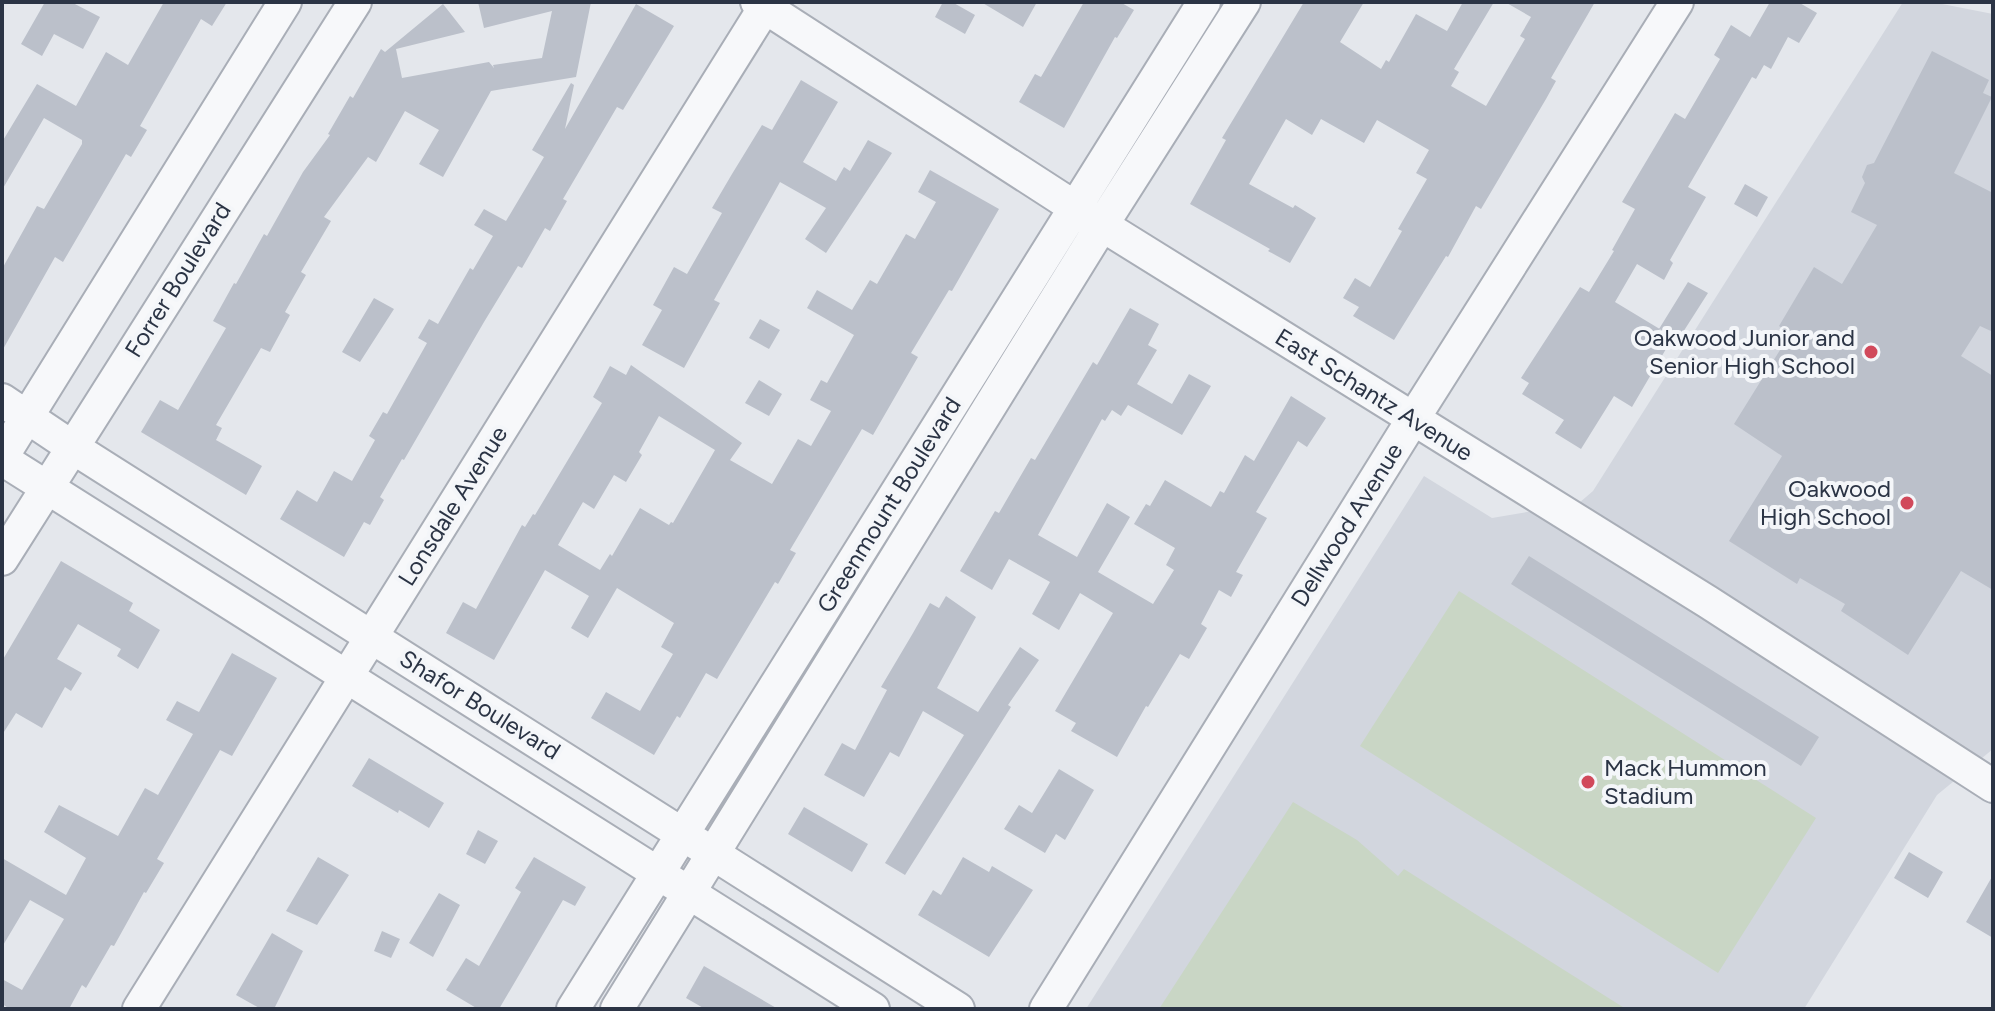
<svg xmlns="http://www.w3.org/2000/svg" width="1995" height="1011" font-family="Figtree,sans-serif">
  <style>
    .built { fill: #d2d6de }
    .green { fill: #c9d6c5 }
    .building { fill: #bbc0ca; fill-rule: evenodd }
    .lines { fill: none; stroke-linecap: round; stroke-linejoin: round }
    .minor-casing { stroke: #a9aeb7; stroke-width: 36 }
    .minor { stroke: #f7f8fa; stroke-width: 32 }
    .poi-dot { fill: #d1495b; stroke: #f4f6f9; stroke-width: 3 }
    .labels { text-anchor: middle; stroke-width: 8; stroke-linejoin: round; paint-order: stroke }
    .street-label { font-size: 24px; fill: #2b3445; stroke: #f4f6f9 }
    .poi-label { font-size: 24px; fill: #2b3445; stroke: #f4f6f9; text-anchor: end }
  </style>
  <rect width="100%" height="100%" fill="#e4e7ec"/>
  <!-- built -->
  <path class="built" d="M 1903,2 L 1932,2 L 1993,14 L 1993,749 L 1937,795 L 1804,1009 L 1086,1009 L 1424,476 L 1492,518 L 1579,503 L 1593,491 Z"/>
  <!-- green -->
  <path class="green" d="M 1459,591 L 1816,818 L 1718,973 L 1360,746 Z
    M 1293,802 L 1357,840 L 1398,876 L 1404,869 L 1626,1009 L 1159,1009 Z"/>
  <!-- building -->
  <path class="building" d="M 45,2 L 71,2 L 100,17 L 83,49 L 54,34 L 42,56 L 21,44 Z
    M 164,2 L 227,2 L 212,26 L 201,19 L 140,126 L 147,130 L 131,157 L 126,154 L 63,262 L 55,257 L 2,351 L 2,269 L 37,206 L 44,209 L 82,144 L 82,140 L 44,118 L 2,190 L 2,142 L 37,84 L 76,106 L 106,52 L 128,65 Z
    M 478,2 L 591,2 L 576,77 L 491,91 L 443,177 L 419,164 L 439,130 L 405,111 L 376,162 L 368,157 L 324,217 L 331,221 L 301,272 L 306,275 L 285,312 L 290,315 L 270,352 L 261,348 L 216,425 L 222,428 L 216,440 L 262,466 L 246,495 L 141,432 L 160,400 L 178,410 L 226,328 L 213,321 L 234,283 L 236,284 L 264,234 L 267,236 L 303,172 L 330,135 L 328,134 L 350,96 L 353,98 L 381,49 L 385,52 L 443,4 L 465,32 L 396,49 L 402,78 L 489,62 L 494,68 L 493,65 L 542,58 L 552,11 L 484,28 Z
    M 943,2 L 952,2 L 975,15 L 965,34 L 935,17 Z
    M 981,2 L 1037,2 L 1023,27 Z
    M 1084,2 L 1120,2 L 1134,10 L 1117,38 L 1115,37 L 1064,128 L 1019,102 L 1035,74 L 1041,77 Z
    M 1304,2 L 1364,2 L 1340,42 L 1381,69 L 1386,60 L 1389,62 L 1416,14 L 1447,31 L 1463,2 L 1494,2 L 1454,69 L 1459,72 L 1451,86 L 1486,106 L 1525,39 L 1520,36 L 1531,17 L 1505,2 L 1595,2 L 1551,78 L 1556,81 L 1546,99 L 1481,209 L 1476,206 L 1448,257 L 1446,256 L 1394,340 L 1353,316 L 1359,307 L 1343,298 L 1355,278 L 1370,287 L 1402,231 L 1398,229 L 1427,179 L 1416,173 L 1429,150 L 1377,120 L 1364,143 L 1321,119 L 1312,135 L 1286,119 L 1249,184 L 1293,208 L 1295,205 L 1316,218 L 1290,263 L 1268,251 L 1270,249 L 1190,204 L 1226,140 L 1222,138 Z
    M 1770,2 L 1798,2 L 1817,13 L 1799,43 L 1788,37 L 1771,69 L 1764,65 L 1756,79 L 1752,77 L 1688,187 L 1706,197 L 1670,260 L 1673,263 L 1664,280 L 1637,264 L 1615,302 L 1673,337 L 1632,407 L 1614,396 L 1581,449 L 1555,433 L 1564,420 L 1522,394 L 1529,383 L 1521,378 L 1580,287 L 1589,292 L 1614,251 L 1612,250 L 1635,209 L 1622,202 L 1675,113 L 1685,119 L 1720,59 L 1714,55 L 1731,25 L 1750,37 Z
    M 636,4 L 674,26 L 623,110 L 617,107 L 563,199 L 567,201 L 550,231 L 545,228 L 522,268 L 518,266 L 484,322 L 404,460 L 402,459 L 380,497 L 384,500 L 370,525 L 364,522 L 344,557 L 280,519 L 297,490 L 317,502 L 334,471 L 352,481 L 375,440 L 369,436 L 383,412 L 387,414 L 427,343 L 418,338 L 429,319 L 438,324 L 470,268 L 473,270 L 493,236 L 474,225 L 484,209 L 506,221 L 544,157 L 532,150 L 571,83 L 574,85 L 565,129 Z
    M 1932,51 L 1989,80 L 1983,93 L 1992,97 L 1954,173 L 1993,193 L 1993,332 L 1980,326 L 1961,356 L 1993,376 L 1993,590 L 1961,571 L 1908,655 L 1841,611 L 1845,604 L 1800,578 L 1797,584 L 1729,541 L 1782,456 L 1734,424 L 1790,334 L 1779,326 L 1814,267 L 1842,284 L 1877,225 L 1851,212 L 1865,183 L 1862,177 L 1867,165 L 1874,163 Z
    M 801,80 L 838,102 L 803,162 L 836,181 L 844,167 L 850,171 L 868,140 L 892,153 L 826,253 L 805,239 L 826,208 L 780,182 L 714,300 L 720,303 L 684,368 L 642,345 L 662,310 L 653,305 L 674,267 L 687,274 L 722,213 L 712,208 L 732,174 L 762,125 L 772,130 Z
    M 930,170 L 999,209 L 952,291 L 949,290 L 911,353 L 918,357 L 873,435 L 862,429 L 790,550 L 796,553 L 778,584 L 775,582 L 717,679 L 706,673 L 680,718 L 677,716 L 654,755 L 591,718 L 606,692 L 640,711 L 673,654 L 661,647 L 674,623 L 617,588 L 588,638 L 571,628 L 589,596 L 545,570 L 494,660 L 446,633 L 463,602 L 476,609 L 522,525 L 525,527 L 533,514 L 535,515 L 602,403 L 593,397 L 610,366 L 626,375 L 631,365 L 742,443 L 730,460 L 772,484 L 798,439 L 811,446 L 831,411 L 810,400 L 821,380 L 827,383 L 854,335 L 807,308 L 817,290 L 852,310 L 870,280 L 877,284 L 906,234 L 915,239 L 936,202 L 918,192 ZM 659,416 L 715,450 L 673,523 L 671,522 L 669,525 L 640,508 L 612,556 L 610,554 L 600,570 L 558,545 L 583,502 L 594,509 L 614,475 L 626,482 L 642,455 L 639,452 Z
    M 1745,184 L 1768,197 L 1757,217 L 1734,204 Z
    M 1688,282 L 1708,293 L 1678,340 L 1659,329 Z
    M 374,298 L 394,309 L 360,362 L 342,352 Z
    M 1130,308 L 1159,324 L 1148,345 L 1157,350 L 1137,384 L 1172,404 L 1189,374 L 1211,386 L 1182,435 L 1128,405 L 1121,416 L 1112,410 L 1105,421 L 1102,419 L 1038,535 L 1077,557 L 1107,503 L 1130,517 L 1098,572 L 1153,604 L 1174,570 L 1166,565 L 1175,548 L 1134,524 L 1146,504 L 1150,506 L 1165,480 L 1211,507 L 1220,491 L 1224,493 L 1245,455 L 1254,461 L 1291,396 L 1326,418 L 1307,447 L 1298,441 L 1256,512 L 1267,518 L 1236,572 L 1243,575 L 1231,597 L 1219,590 L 1201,624 L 1207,628 L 1189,659 L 1180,654 L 1148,707 L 1146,706 L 1117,757 L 1071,731 L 1076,723 L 1055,711 L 1113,613 L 1080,593 L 1059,630 L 1032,614 L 1050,582 L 1009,559 L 992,590 L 960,571 L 995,511 L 999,513 L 1031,458 L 1035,460 L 1093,362 L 1097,365 Z
    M 760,319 L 780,330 L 769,349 L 749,338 Z
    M 759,380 L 782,394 L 769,416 L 745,403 Z
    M 1529,556 L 1819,737 L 1801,766 L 1511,584 Z
    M 61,561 L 133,603 L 129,611 L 160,630 L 138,669 L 117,656 L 121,649 L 78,624 L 57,659 L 82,673 L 71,691 L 65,687 L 42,728 L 16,713 L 2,735 L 2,661 Z
    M 946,596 L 976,617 L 937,688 L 978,712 L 1020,647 L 1039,660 L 1008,705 L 1011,707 L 905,875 L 885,863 L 964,735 L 923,711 L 899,757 L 890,752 L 864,797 L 824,775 L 842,743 L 855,750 L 887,690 L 881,687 L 913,633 L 930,603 L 939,608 Z
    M 232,653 L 277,678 L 232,756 L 220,750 L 157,859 L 164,863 L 146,893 L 144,892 L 114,946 L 111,945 L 86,988 L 82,985 L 69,1009 L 10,1009 L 2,1004 L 2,979 L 22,990 L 64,919 L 30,900 L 2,947 L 2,858 L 66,895 L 86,858 L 44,832 L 59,805 L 118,836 L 145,788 L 158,795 L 193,734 L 166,720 L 177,701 L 199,712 Z
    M 369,758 L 444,803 L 429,828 L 399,810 L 398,813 L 352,786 Z
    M 1059,769 L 1094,790 L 1065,840 L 1056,834 L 1045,853 L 1004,829 L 1019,805 L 1032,813 Z
    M 804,807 L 868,844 L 852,872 L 788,834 Z
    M 478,830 L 498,841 L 485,864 L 466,854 Z
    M 1909,852 L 1943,872 L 1928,898 L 1894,878 Z
    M 318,857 L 349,875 L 317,925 L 286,911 Z
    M 534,857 L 586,887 L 575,906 L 563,900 L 499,1009 L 478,1009 L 446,990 L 466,958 L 479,966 L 521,892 L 515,888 Z
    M 963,857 L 989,872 L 992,866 L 1033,890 L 989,957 L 918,915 L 933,890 L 941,895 Z
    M 1993,875 L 1993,938 L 1966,922 Z
    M 439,893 L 460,905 L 433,957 L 409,943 Z
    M 382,931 L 400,939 L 391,958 L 374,951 Z
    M 272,933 L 303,951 L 274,1009 L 261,1009 L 236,995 Z
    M 704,966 L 778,1009 L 705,1009 L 686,998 Z"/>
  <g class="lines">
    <defs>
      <path id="minor" d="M 757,2 L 1102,225 L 1708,602 L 1993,786
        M 2,400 L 72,447 L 958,1009
        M 2,457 L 285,2
        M 2,459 L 873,1009
        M 2,559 L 355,2
        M 139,1009 L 768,2
        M 573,1009 L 1204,2
        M 617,1009 L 1102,225 L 1244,2
        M 1046,1009 L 1413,419 L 1677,2"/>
    </defs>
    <!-- minor casing -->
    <use href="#minor" class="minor-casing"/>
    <!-- minor -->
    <use href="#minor" class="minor"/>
  </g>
  <!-- markers -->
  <g class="poi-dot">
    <circle cx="1871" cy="352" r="8"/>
    <circle cx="1907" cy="503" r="8"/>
    <circle cx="1588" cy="782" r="8"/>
  </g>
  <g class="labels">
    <!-- street labels -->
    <g class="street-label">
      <text transform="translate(178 280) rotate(-58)" y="8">Forrer Boulevard</text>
      <text transform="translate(1374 395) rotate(32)" y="8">East Schantz Avenue</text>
      <text transform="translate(889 505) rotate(-58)" y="8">Greenmount Boulevard</text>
      <text transform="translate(453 506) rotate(-58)" y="8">Lonsdale Avenue</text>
      <text transform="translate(1347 525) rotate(-58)" y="8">Dellwood Avenue</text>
      <text transform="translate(480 705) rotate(32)" y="8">Shafor Boulevard</text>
    </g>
    <!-- poi labels -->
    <g class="poi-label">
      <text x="1855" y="346">Oakwood Junior and<tspan x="1855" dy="28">Senior High School</tspan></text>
      <text x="1891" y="497">Oakwood<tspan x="1891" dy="28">High School</tspan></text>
      <text x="1604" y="776" text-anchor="start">Mack Hummon<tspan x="1604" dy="28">Stadium</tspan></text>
    </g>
  </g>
  <!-- border -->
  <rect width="1995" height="1011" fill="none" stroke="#2b3445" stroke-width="8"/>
</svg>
